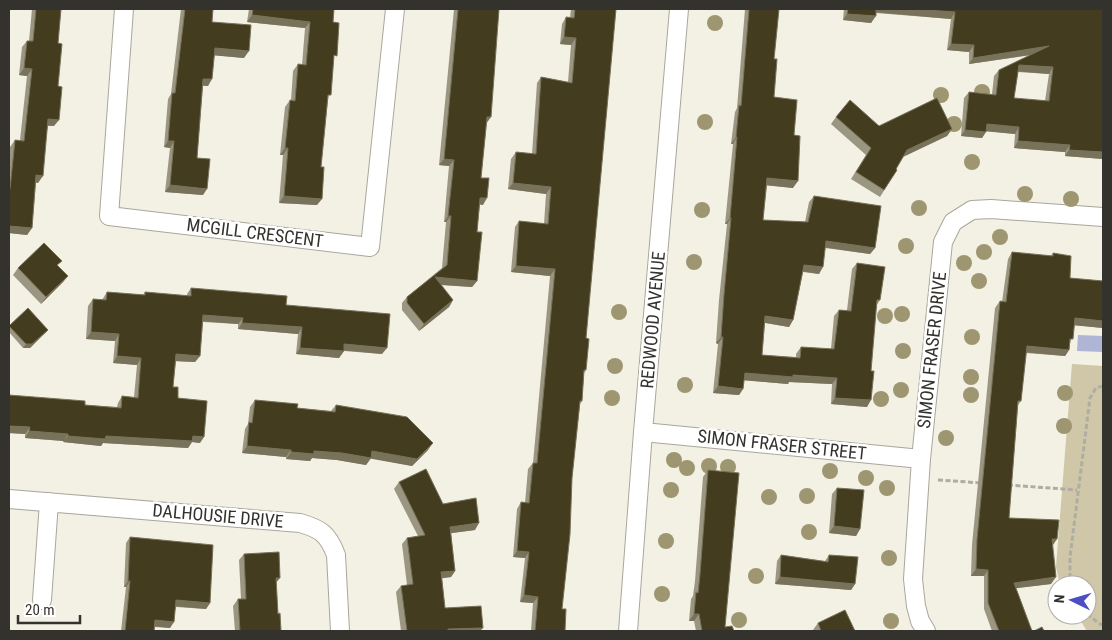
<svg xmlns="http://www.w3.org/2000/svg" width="1112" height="640" font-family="'Roboto Condensed',sans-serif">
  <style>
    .green { fill: #cfc7a7 }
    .water { fill: #afb5d4 }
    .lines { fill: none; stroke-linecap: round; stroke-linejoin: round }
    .minor-casing { stroke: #a9a69b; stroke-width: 20 }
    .path { stroke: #afaca3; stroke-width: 3; stroke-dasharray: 5 2.5; stroke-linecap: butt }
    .minor { stroke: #fff; stroke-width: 18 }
    .tree { fill: #9e9571 }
    .wall { fill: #9b9682; fill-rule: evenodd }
    .shaded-wall { fill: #78725a }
    .building { fill: #433c1f; stroke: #78725a; fill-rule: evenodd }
    .labels { text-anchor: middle; stroke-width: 5; stroke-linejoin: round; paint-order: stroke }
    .street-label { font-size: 18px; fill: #33322d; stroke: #fff }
  </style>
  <rect width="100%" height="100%" fill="#f3f0e4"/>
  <!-- green -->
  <path class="green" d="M 1072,364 L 1103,366 L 1103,631 L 1087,631 L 1077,615 L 1087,615 L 1087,585 L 1060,585 L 1056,567 Z"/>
  <!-- water -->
  <path class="water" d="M 1078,335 L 1103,336 L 1103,352 L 1077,351 Z"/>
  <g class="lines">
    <defs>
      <path id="minor" d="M 124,9 L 109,216 L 370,247 L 395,9
        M 643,432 L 921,459
        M 9,499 L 300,523 C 321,529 328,534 336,555 L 340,631
        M 42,600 L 49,502
        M 628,631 L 643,432 L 679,9
        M 926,631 L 920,621 L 916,606 L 913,579 L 921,459 L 943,242 L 953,222 L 972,210 L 991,209 L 1103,217"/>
    </defs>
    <!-- minor casing -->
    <use href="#minor" class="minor-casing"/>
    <!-- path -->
    <path class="path" d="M 938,480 L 982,483
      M 1008,485 L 1077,490
      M 1073,585 L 1070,576 L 1070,557 L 1090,398 L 1096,388 L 1103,386
      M 1087,614 L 1100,624 L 1103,625"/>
    <!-- minor -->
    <use href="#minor" class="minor"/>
  </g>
  <!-- trees -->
  <g class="tree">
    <circle cx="715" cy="23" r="8"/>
    <circle cx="982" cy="92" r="8"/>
    <circle cx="941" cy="95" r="8"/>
    <circle cx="705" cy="122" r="8"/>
    <circle cx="954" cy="124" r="8"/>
    <circle cx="972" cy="162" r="8"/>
    <circle cx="1025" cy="194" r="8"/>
    <circle cx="1071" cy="199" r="8"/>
    <circle cx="919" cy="208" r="8"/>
    <circle cx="702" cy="210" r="8"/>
    <circle cx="1000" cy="237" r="8"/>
    <circle cx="906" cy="246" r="8"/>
    <circle cx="984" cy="252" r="8"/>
    <circle cx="694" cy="262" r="8"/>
    <circle cx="964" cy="263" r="8"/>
    <circle cx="979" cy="281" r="8"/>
    <circle cx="619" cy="312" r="8"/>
    <circle cx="902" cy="314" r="8"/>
    <circle cx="885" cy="316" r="8"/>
    <circle cx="972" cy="337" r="8"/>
    <circle cx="903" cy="351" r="8"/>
    <circle cx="615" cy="366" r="8"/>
    <circle cx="971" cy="377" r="8"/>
    <circle cx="685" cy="385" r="8"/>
    <circle cx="901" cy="390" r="8"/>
    <circle cx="1065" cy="393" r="8"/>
    <circle cx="971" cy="395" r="8"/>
    <circle cx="612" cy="398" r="8"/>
    <circle cx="881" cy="399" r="8"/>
    <circle cx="1064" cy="426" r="8"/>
    <circle cx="946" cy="438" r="8"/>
    <circle cx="674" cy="460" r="8"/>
    <circle cx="709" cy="466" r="8"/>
    <circle cx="728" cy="467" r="8"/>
    <circle cx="687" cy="468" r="8"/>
    <circle cx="830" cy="471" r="8"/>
    <circle cx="866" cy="478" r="8"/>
    <circle cx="887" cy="488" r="8"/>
    <circle cx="671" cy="490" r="8"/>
    <circle cx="807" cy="496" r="8"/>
    <circle cx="769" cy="497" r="8"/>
    <circle cx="809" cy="532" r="8"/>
    <circle cx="666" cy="541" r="8"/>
    <circle cx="889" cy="558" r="8"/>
    <circle cx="756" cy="576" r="8"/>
    <circle cx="662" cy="594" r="8"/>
    <circle cx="739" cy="620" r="8"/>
    <circle cx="891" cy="621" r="8"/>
  </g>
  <!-- wall -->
  <path class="wall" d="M 32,9 L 61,9 L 58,43 L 54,126 L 48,126 L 38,183 L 36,182 L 32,228 L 27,235 L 9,233 L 9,162 L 10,147 L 15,140 L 20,140 L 27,76 L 19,75 L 22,47 L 27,41 L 29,41 Z
    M 181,9 L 213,9 L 212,22 L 244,58 L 214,55 L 208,86 L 203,86 L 197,158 L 203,195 L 165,192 L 170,148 L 164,147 L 168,99 L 171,94 Z
    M 249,9 L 334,9 L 333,22 L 334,60 L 328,100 L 317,205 L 279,203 L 283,155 L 280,155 L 285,107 L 290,100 L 291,101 L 293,71 L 298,64 L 302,65 L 305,28 L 247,22 Z
    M 454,9 L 499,9 L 481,178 L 483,205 L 480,204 L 477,232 L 477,281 L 472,287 L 440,285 L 453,300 L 449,307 L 419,331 L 402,310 L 402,303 L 407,297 L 442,268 L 446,222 L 444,222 L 449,166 L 439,165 Z
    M 571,9 L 616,9 L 586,338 L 586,370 L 584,373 L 582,401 L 580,404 L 572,478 L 562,609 L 565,631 L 531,631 L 533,603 L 520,602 L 525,558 L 513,557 L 517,509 L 521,502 L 525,503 L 528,469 L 533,463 L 550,276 L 511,272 L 515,227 L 519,221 L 544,224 L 546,194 L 508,189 L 511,159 L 516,152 L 532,154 L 537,83 L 541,77 L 568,82 L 571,45 L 560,44 L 562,24 L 566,17 L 570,18 Z
    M 745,9 L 779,9 L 774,59 L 774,97 L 794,135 L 793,188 L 767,185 L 763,220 L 805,222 L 809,202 L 814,196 L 875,248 L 870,254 L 825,248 L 819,274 L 803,272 L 793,320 L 789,327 L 765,323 L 762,355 L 796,357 L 796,354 L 801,347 L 831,349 L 834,316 L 839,310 L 847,310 L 852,269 L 857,263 L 880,300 L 876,306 L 867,407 L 831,404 L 832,384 L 789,382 L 788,384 L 744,380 L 743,389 L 739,395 L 713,393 L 718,344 L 716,343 L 719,300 L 727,224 L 725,224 L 733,144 L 731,144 L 735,112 L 737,108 Z
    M 844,9 L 1103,9 L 1103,159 L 1065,156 L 1065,152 L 1014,148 L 1015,134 L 986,131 L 982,138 L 961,136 L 964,98 L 969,92 L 992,94 L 994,76 L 999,70 L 1031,55 L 969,64 L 969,52 L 947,50 L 951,19 L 876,13 L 871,23 L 843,20 ZM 1018,72 L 1049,74 L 1045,101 L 1014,98 Z
    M 836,117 L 879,126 L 952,129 L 947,136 L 904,156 L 896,169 L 897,170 L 880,197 L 851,179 L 866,155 L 831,124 Z
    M 1012,252 L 1051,256 L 1053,253 L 1070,278 L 1103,281 L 1103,328 L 1074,325 L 1070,344 L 1069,350 L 1065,356 L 1026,353 L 1021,401 L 1018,405 L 1009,518 L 1053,545 L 1052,545 L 1051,584 L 1016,588 L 1032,631 L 992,631 L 984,609 L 984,576 L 971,576 L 972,545 L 995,308 L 1000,301 L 1002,302 L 1008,259 Z
    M 18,268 L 68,276 L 63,282 L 41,304 L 13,275 Z
    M 191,288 L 286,305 L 382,354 L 344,351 L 339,358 L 296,354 L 298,334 L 238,329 L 238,324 L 203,322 L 200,356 L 195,362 L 176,361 L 173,387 L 178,398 L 200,443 L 192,442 L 188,448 L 103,443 L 101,446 L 63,442 L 64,441 L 25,438 L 25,434 L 9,433 L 85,405 L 117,407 L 118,403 L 122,396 L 134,397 L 137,365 L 113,363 L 115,341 L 86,339 L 88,306 L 93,299 L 102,300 L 107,292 L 143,295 L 145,292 L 187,296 L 187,294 Z
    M 9,326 L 48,330 L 30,348 L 23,348 L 9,332 Z
    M 255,400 L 297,408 L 331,411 L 336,405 L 428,450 L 412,466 L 371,458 L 366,465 L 337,460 L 312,458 L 310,461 L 286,459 L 286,457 L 242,453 L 245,429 L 248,424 L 250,407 Z
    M 708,470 L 725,627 L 734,631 L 696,631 L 694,621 L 689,621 L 691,599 L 693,596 L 695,581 L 703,477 Z
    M 399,482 L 443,504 L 475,530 L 451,533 L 455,571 L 451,577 L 442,578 L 445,608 L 480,631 L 401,631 L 396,592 L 401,586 L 407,585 L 402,544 L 407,538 L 418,536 L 394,489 Z
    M 837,488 L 860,529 L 856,536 L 829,533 L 832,494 Z
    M 130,537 L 210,603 L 206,609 L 176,607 L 170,628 L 155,627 L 154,631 L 121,631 L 126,587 L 124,587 L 126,543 Z
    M 244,554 L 276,583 L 278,614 L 281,631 L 235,631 L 233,606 L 238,599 L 241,599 L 239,560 Z
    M 781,555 L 825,561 L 829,555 L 855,584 L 851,590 L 775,584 L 777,561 Z
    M 818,623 L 855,631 L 814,631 L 813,630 Z"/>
  <!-- shaded-wall -->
  <path class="shaded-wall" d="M 875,9 L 911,9 L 955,12 L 951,19 L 872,12 Z
    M 847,14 L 876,16 L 871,23 L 843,20 Z
    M 252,15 L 310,22 L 305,28 L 247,22 Z
    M 564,37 L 576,38 L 571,45 L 560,44 Z
    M 951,44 L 974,45 L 969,52 L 947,50 Z
    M 1049,46 L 1044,53 L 969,64 L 973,58 Z
    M 215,48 L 249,51 L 244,58 L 210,55 Z
    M 1019,65 L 1053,67 L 1049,74 L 1014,71 Z
    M 24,68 L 32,69 L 27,76 L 19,75 Z
    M 203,79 L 212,79 L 208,86 L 199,85 Z
    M 487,117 L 491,117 L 486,124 Z
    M 48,119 L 59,120 L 54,126 L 44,125 Z
    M 987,124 L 1019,127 L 1015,134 L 983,131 Z
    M 952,129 L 947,136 L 903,157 L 907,150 Z
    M 965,130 L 986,132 L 982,138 L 961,136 Z
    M 736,137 L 737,137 L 733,144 L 731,144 Z
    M 168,141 L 174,141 L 170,148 L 164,147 Z
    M 1018,141 L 1070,145 L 1065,152 L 1014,148 Z
    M 285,148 L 288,148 L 283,155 L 280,155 Z
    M 1069,150 L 1103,152 L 1103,159 L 1065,156 Z
    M 444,159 L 454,160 L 449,166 L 439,165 Z
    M 36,175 L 43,176 L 38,183 L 32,182 Z
    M 767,178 L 798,181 L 793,188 L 763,185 Z
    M 513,183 L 551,187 L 546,194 L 508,189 Z
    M 170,185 L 207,189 L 203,195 L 165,192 Z
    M 284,196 L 322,199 L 317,205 L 279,203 Z
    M 480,198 L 487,198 L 483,205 L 476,204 Z
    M 448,216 L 451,216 L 446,222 L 444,222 Z
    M 730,218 L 731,218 L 727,224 L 725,224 Z
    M 9,226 L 32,228 L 27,235 L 9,233 Z
    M 826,241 L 875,248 L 870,254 L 822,247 Z
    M 804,265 L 823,267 L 819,274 L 800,271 Z
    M 516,266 L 555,269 L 550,276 L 511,272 Z
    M 68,276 L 63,282 L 41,304 L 46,297 Z
    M 435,277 L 477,281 L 472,287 L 430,284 Z
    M 453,300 L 449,307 L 419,331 L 424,324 Z
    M 203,315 L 243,318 L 238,324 L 199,321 Z
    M 765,316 L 793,320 L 789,327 L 761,322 Z
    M 1075,318 L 1103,321 L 1103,328 L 1071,325 Z
    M 242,323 L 302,327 L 298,334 L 238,329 Z
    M 48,330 L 30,348 L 23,348 L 26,344 Z
    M 91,332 L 119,334 L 115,341 L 86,339 Z
    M 721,337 L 723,337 L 718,344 L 716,343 Z
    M 344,344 L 387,348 L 382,354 L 340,350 Z
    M 1027,346 L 1069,350 L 1065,356 L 1022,352 Z
    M 300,348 L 344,351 L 339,358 L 296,354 Z
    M 176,354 L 200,356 L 195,362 L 172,361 Z
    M 117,356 L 141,358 L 137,365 L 113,363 Z
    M 745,373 L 837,378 L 832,384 L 789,382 L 788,384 L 740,380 Z
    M 718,386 L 743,389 L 739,395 L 713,393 Z
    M 835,398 L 871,400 L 867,407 L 831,404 Z
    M 9,426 L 30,427 L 25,434 L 9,433 Z
    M 29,431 L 68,434 L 64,441 L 25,438 Z
    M 68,436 L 193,436 L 204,437 L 200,443 L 192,442 L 188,448 L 103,443 L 101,446 L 63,442 Z
    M 433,443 L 428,450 L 412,466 L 367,458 L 372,451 Z
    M 247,446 L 291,450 L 286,457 L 242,453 Z
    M 314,451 L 342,453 L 371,458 L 366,465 L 337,460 L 312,458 L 310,461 L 286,459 L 291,452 Z
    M 479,523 L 475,530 L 445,534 L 450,527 Z
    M 834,526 L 860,529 L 856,536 L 829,533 Z
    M 1052,539 L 1057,539 L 1053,545 L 1047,545 Z
    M 517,551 L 529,552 L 525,558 L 513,557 Z
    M 976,569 L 988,570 L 984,576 L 971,576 Z
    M 455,571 L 451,577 L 437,579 L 441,572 Z
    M 780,577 L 855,584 L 851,590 L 775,584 Z
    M 1056,577 L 1051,584 L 1009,589 L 1014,583 Z
    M 276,578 L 280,578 L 275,584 Z
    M 128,581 L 130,581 L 126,587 L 124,587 Z
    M 524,595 L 538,597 L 533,603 L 520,602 Z
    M 176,600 L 210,603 L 206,609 L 172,606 Z
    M 694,614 L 699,614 L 694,621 L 689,621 Z
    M 155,620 L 174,622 L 170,628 L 151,626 Z
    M 483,628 L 480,631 L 447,631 L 448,629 Z"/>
  <!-- building -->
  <path class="building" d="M 36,9 L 61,9 L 58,43 L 62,44 L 58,86 L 62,87 L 59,120 L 48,119 L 43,176 L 36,175 L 32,228 L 9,226 L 9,189 L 10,189 L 15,140 L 24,141 L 32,69 L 24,68 L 27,41 L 33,41 Z
    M 185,9 L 213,9 L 212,22 L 251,25 L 249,51 L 215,48 L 212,79 L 203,79 L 197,158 L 210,159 L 207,189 L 170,185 L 174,141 L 168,141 L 172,93 L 175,93 Z
    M 253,9 L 334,9 L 333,22 L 339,23 L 337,56 L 334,55 L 331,95 L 328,95 L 325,126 L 321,167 L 324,167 L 322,199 L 284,196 L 288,148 L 285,148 L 290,100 L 295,101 L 298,64 L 306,65 L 310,22 L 252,15 Z
    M 458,9 L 499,9 L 491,117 L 487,117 L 481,178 L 489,178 L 487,198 L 480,198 L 477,232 L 482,232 L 477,281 L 435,277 L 453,300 L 424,324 L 407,303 L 407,297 L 447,265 L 451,216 L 448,216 L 454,160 L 444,159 Z
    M 575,9 L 616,9 L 586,338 L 589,339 L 586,370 L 584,370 L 582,401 L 580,401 L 572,478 L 570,534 L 562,609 L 566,609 L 565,631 L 535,631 L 538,597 L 524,595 L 529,552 L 517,551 L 521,502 L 529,503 L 533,463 L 537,463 L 555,269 L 516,266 L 519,221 L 548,224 L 551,187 L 513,183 L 516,152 L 536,154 L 541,77 L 572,83 L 576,38 L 564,37 L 566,17 L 574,18 Z
    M 749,9 L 779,9 L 774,59 L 777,59 L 774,97 L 797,100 L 794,135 L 800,136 L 798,181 L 767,178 L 763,220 L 808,222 L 814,196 L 881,206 L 875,248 L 826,241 L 823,267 L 804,265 L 793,320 L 765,316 L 762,355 L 800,358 L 801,347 L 834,349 L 839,310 L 851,311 L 857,263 L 885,267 L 880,300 L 877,300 L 871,371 L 874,371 L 871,400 L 835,398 L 837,378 L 793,375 L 793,377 L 745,373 L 743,389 L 718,386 L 723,337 L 721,337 L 724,294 L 731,218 L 730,218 L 737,137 L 736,137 L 739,105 L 741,106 Z
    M 848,9 L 876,9 L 876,16 L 847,14 Z
    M 911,9 L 1103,9 L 1103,152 L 1069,150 L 1070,145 L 1018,141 L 1019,127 L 987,124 L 986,132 L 965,130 L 969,92 L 996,95 L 999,70 L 1049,46 L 973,58 L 974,45 L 951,44 L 955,12 ZM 1019,65 L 1053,67 L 1049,101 L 1014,98 Z
    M 937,98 L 952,129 L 907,150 L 896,169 L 897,170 L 884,190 L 856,172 L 871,148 L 836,117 L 850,100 L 879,126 Z
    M 44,243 L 62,261 L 57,265 L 68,276 L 46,297 L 18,268 Z
    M 1012,252 L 1053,256 L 1053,253 L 1071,256 L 1070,278 L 1103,281 L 1103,321 L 1075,318 L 1073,339 L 1070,339 L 1069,350 L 1027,346 L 1021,401 L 1018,401 L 1009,518 L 1059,520 L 1057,539 L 1052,539 L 1056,577 L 1014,583 L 1032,631 L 999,631 L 988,603 L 988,570 L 976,569 L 977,539 L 1000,301 L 1006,302 Z
    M 191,288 L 287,296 L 286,305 L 390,314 L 387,348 L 344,344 L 344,351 L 300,348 L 302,327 L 242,323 L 243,318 L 203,315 L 200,356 L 176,354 L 173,387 L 178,387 L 178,398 L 207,401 L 204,437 L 193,436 L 192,441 L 106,436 L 105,439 L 68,436 L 68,434 L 29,431 L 30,427 L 9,426 L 9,395 L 85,401 L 85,405 L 121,408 L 122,396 L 138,398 L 141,358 L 117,356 L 119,334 L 91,332 L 93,299 L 106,300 L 107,292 L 145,295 L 145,292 L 191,296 Z
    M 28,308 L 48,330 L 32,344 L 26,344 L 9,326 Z
    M 255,400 L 298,404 L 297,408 L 335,412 L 336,405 L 407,417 L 433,443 L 417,459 L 372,451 L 371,458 L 342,453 L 314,451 L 314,454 L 291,452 L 291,450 L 247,446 L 249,422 L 252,423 Z
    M 426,469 L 443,504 L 476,498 L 479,523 L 450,527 L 455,571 L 441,572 L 445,608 L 481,606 L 483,628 L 448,629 L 448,631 L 407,631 L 401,586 L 413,584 L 407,538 L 425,535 L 399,482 Z
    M 708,470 L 739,473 L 725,627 L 732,626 L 734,631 L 702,631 L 699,614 L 694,614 L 696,592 L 698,593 L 700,574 Z
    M 837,488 L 864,490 L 860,529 L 834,526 Z
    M 130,537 L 213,545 L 210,603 L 176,600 L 174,622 L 155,620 L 154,631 L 125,631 L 130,581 L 128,581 Z
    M 279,552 L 280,578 L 276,578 L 278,614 L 280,613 L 281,631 L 240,631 L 238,599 L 246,599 L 244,554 Z
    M 781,555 L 828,562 L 829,555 L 858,557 L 855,584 L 780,577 Z
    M 845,610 L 855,631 L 821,631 L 818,623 Z
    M 1042,627 L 1044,631 L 1034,631 Z"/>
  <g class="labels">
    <!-- street labels -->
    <g class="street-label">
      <text transform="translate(255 233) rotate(7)" y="6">MCGILL CRESCENT</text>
      <text transform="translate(653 320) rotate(-85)" y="6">REDWOOD AVENUE</text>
      <text transform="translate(932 350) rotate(-84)" y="6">SIMON FRASER DRIVE</text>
      <text transform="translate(782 445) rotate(6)" y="6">SIMON FRASER STREET</text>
      <text transform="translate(218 516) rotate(5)" y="6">DALHOUSIE DRIVE</text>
    </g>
  </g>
  <!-- border -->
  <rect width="1112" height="640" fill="none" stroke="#33322d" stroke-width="20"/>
  <!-- north arrow -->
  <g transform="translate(1072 600) rotate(275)"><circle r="24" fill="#ffffff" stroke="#adadab"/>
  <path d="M0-4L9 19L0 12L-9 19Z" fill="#4d4ec4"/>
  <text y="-8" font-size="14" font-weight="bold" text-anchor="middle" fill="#33322d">N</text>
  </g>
  <!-- scale -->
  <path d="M18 615v8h62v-8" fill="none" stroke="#33322d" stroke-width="2.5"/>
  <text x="25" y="615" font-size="15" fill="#33322d" stroke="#ffffff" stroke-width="4" paint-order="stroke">20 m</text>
</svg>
